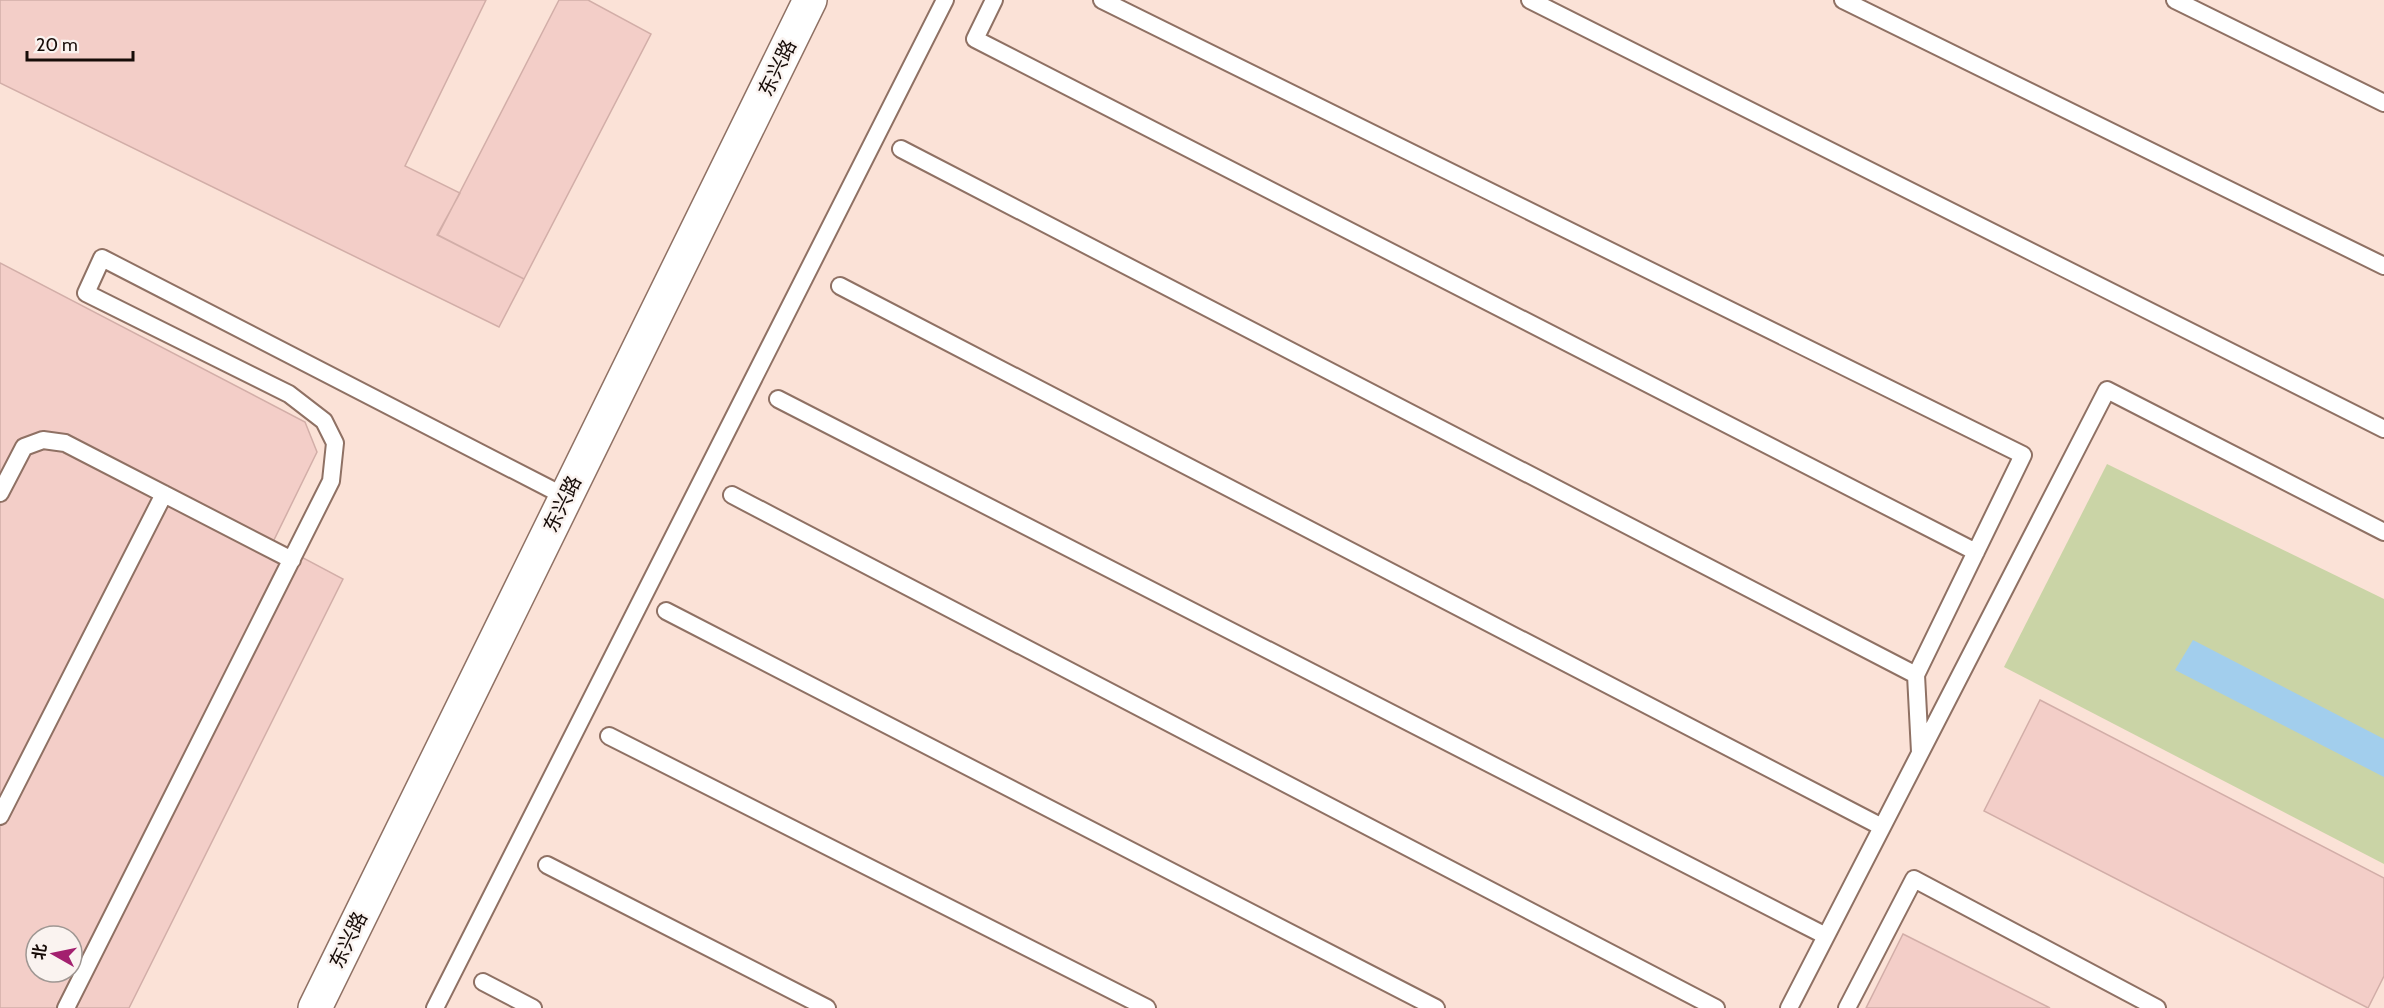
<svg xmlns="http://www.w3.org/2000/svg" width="2384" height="1008" font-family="Cabin,'Noto Sans SC',sans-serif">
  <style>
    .built { fill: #fbe2d7; fill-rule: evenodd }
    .green { fill: #cad4a6 }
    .water { fill: #a2ceed }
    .building { fill: #f3cec8; stroke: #d2aea8; stroke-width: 1.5; fill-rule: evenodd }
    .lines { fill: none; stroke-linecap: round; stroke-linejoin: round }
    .lane-casing { stroke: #8f7164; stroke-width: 20 }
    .secondary-casing { stroke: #8f7164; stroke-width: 36 }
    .lane { stroke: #fff; stroke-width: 16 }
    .secondary { stroke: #fff; stroke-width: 33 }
    .labels { text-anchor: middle; stroke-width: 5; stroke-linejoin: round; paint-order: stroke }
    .street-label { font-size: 20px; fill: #170c08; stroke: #faf3f0 }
  </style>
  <rect width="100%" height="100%" fill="#faf3f0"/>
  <!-- built -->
  <path class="built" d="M 0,0 L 2384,0 L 2384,1008 L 0,1008 ZM 36,936 L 72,936 L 72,972 L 36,972 Z"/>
  <!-- green -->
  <path class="green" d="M 2107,464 L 2384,599 L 2384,864 L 2004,667 Z"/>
  <!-- water -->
  <path class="water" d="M 2193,640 L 2384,739 L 2384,777 L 2175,670 Z"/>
  <!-- building -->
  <path class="building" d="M 0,0 L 486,0 L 405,166 L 460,193 L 437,235 L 524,279 L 499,327 L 0,83 Z
    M 559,0 L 588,0 L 651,34 L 524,279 L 438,235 Z
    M 0,263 L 305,422 L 317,452 L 273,542 L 343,579 L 129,1008 L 0,1008 ZM 36,936 L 72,936 L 72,972 L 36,972 Z
    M 2040,700 L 2384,878 L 2384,976 L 2368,1008 L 1984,811 Z
    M 1903,934 L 2050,1008 L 1866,1008 Z"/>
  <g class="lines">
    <defs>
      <path id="lane" d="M 994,0 L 975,39 L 1976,552
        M 1102,0 L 2023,455 L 1916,675 L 1920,752
        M 1530,0 L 2384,429
        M 1843,0 L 2384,266
        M 2175,0 L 2384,103
        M 901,149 L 1916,675
        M 840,286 L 1882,827
        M 778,399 L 1826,936
        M 0,493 L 24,447 L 43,440 L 65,443 L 292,560
        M 732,495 L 1716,1008
        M 666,611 L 1436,1008
        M 609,736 L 1147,1008
        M 0,816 L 164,494
        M 547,865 L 827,1008
        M 483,982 L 533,1008
        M 66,1008 L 331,481 L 335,443 L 324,421 L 289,394 L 86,293 L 102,258 L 566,497
        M 435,1008 L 945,0
        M 1789,1008 L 2107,390 L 2384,532
        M 1847,1008 L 1914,879 L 2157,1008"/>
      <path id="secondary" d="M 315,1008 L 810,0"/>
    </defs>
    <!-- lane casing -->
    <use href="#lane" class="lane-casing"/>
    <!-- secondary casing -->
    <use href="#secondary" class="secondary-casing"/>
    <!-- lane -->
    <use href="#lane" class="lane"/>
    <!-- secondary -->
    <use href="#secondary" class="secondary"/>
  </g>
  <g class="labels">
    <!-- street labels -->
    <g class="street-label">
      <text transform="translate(777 68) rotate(-64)" y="7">东兴路</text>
      <text transform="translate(562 504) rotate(-64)" y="7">东兴路</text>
      <text transform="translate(348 940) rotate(-64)" y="7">东兴路</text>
    </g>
  </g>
  <!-- north arrow -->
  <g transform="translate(54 954) rotate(279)"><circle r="28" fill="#faf3f0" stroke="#9f9793" stroke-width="1.5"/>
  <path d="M0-4.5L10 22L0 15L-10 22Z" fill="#a3206f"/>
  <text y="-9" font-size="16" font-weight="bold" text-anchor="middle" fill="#170c08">北</text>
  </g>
  <!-- scale -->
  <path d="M27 51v9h106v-9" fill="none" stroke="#170c08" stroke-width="3"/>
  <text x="36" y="51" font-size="18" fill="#170c08" stroke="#faf3f0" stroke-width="4.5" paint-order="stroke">20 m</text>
</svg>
